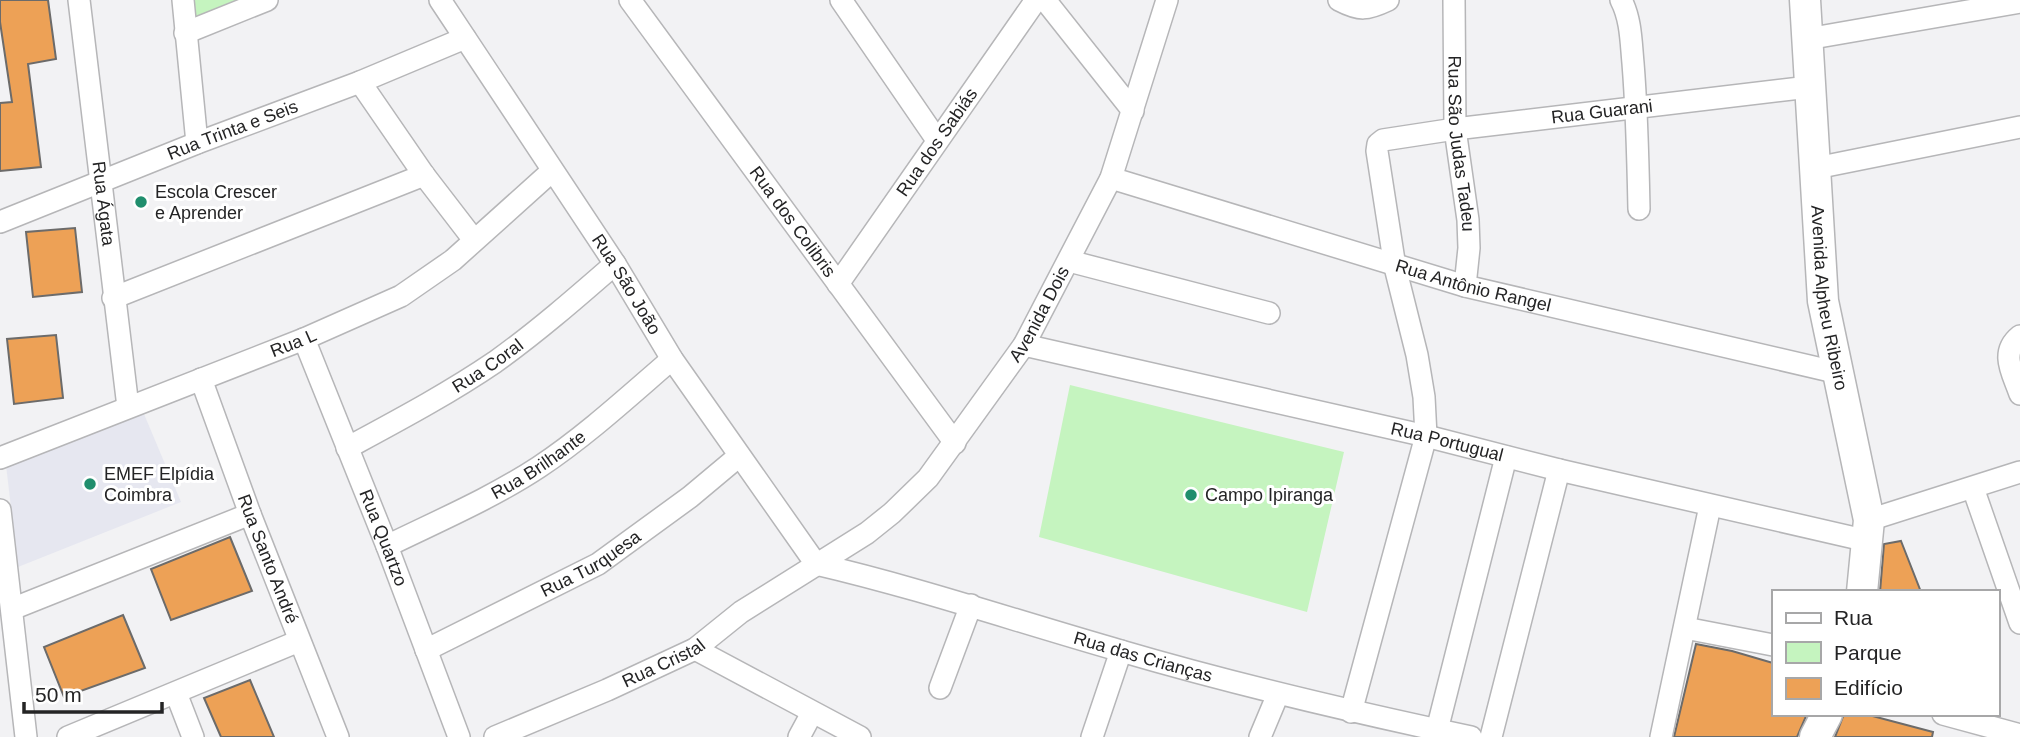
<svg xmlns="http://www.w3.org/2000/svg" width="2020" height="737" font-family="Arial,sans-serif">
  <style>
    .built { fill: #e6e7f0 }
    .green { fill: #c5f4bf }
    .building { fill: #eda156; stroke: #6c6b6a; stroke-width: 2 }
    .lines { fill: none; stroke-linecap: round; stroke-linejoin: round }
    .street-casing { stroke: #b6b6b8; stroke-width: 24 }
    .secondary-casing { stroke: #b6b6b8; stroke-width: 33 }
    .street { stroke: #fff; stroke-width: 21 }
    .secondary { stroke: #fff; stroke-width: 30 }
    .poi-dot { fill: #208e6d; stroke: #fff; stroke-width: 2.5 }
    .labels { text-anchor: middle; stroke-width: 6; stroke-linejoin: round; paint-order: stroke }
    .street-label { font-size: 18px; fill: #242425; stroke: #fff }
    .poi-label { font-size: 18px; fill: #242425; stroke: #fff; text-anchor: start }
  </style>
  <rect width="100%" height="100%" fill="#f2f2f4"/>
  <!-- built -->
  <path class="built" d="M 144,414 L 181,502 L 18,567 L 6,465 Z"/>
  <!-- green -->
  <path class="green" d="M 192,0 L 249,0 L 194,21 Z
    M 1070,385 L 1344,452 L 1307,612 L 1039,537 Z"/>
  <!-- building -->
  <path class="building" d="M 0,0 L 48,0 L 56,59 L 28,64 L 41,167 L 0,171 L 0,103 L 12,102 L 0,22 Z
    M 75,228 L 82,292 L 33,297 L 26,232 Z
    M 56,335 L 63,398 L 14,404 L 7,339 Z
    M 230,537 L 252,591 L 171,620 L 151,569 Z
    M 1901,541 L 1921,592 L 1880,592 L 1884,544 Z
    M 123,615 L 145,668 L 64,697 L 44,647 Z
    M 1696,644 L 1732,651 L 1773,663 L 1773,714 L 1807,714 L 1797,737 L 1674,737 Z
    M 250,680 L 274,737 L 221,737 L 204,698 Z
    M 1844,714 L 1865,714 L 1933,732 L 1932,737 L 1835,737 Z"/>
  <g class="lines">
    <defs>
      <g id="street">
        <path id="s1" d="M 79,0 L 128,407"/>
        <path d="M 183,0 L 197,143"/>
        <path id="s2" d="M 440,0 L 615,264 L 672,359 L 816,564"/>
        <path id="s3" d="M 630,0 L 955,443"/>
        <path d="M 841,0 L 937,140"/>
        <path d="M 1045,0 L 1133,111"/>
        <path d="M 1339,0 C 1360,11 1367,10 1388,0"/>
        <path id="s4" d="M 1454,0 L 1455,129 L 1468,220 L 1469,248 L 1465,286"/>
        <path d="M 1621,0 C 1631,19 1631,42 1633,63 C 1637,112 1638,160 1639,209"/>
        <path d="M 185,33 L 267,0"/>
        <path d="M 1807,39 L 2020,2"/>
        <path d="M 360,82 L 424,175 L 474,240"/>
        <path d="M 1816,168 L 2020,127"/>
        <path id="s5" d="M 1111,178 L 1465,286 L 1839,373"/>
        <path id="s6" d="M 0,222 L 197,143 L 360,82 L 465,38"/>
        <path d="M 1069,261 L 1269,313"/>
        <path id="s7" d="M 838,284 L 1036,0"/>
        <path d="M 113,298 L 424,175"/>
        <path d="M 2020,336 C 1999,353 2013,373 2020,394"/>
        <path id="s8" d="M 304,339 L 387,546 L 459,737"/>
        <path id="s9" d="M 1024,345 L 1426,436 L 1559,470 L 1868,541"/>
        <path id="s10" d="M 201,379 L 250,514 L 338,737"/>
        <path id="s11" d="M 347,448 C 397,421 448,394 495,362 C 537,332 576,298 615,264"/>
        <path id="s12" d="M 0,458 L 304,339 L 401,296 L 453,260 L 552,171"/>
        <path d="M 1973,488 L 2020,623"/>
        <path d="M 0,510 L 26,737"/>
        <path d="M 1869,520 L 2020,472"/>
        <path id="s13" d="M 387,546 C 438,521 492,498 539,467 C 587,435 629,396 672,359"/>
        <path id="s14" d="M 816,564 C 919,588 1019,622 1121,651 C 1237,685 1353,712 1471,737"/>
        <path d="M 12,609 L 250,514"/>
        <path d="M 1685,628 L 1773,645"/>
        <path d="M 695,649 L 860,737"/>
        <path id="s15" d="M 426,650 L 598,564 L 690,497 L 739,456"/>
        <path d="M 940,688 L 971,605"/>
        <path d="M 176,693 L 193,737"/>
        <path id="s16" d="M 1351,712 L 1426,436 L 1424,397 L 1417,355 L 1395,267 L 1377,151 L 1378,144 L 1383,140 L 1455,129 L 1809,87"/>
        <path d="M 1943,714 L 2020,735"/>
        <path d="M 1437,730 L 1506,457"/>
        <path d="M 68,737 L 299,641"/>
        <path id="s17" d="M 495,737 L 607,690 L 695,649 L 741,612 L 867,533 L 892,513 L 928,478 L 1024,345 L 1111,178 L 1167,0"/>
        <path d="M 799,737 L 812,713"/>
        <path d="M 1092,737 L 1121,651"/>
        <path d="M 1260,737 L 1278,694"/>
        <path d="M 1491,737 L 1559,470"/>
        <path d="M 1661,737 L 1710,506"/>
      </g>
      <g id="secondary">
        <path id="s18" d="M 1805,0 L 1823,301 L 1869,520 L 1862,592"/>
        <path d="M 1815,737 L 1827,714"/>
      </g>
    </defs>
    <!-- street casing -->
    <use href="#street" class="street-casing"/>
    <!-- secondary casing -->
    <use href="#secondary" class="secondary-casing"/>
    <!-- street -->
    <use href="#street" class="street"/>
    <!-- secondary -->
    <use href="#secondary" class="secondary"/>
  </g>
  <!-- markers -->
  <g class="poi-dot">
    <circle cx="141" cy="202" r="7"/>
    <circle cx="90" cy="484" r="7"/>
    <circle cx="1191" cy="495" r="7"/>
  </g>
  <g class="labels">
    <!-- street labels -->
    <g class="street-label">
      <text dy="6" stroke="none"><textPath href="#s16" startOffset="810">Rua Guarani</textPath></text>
      <text dy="6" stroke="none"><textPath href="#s6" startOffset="250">Rua Trinta e Seis</textPath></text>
      <text dy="6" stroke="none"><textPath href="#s7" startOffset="173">Rua dos Sabiás</textPath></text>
      <text dy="6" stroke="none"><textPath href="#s4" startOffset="144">Rua São Judas Tadeu</textPath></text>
      <text dy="6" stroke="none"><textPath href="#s1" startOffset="205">Rua Ágata</textPath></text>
      <text dy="6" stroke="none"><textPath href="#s3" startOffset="275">Rua dos Colibris</textPath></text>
      <text dy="6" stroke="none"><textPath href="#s2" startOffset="340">Rua São João</textPath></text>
      <text dy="6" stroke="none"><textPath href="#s5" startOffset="378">Rua Antônio Rangel</textPath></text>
      <text dy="6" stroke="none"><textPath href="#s18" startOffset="299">Avenida Alpheu Ribeiro</textPath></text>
      <text dy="6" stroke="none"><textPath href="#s17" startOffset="707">Avenida Dois</textPath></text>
      <text dy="6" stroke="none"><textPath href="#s12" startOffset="315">Rua L</textPath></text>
      <text dy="6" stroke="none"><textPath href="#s11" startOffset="163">Rua Coral</textPath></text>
      <text dy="6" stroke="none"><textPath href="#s9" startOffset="434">Rua Portugual</textPath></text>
      <text dy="6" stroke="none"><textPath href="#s13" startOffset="172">Rua Brilhante</textPath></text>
      <text dy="6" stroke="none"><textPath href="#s8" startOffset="214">Rua Quartzo</textPath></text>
      <text dy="6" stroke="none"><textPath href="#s10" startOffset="192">Rua Santo André</textPath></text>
      <text dy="6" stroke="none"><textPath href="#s15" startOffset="186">Rua Turquesa</textPath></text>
      <text dy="6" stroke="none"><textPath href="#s14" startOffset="340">Rua das Crianças</textPath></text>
      <text dy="6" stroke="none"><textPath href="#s17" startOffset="184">Rua Cristal</textPath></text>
    </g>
    <!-- poi labels -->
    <g class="poi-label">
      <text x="155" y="198">Escola Crescer<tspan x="155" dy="21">e Aprender</tspan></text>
      <text x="104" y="480">EMEF Elpídia<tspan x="104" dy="21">Coimbra</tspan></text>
      <text x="1205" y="501">Campo Ipiranga</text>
    </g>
  </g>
  <!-- legend -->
  <rect x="1772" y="590" width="228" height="126" fill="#ffffff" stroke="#a7a7a8" stroke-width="2"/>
  <rect x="1786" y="613" width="35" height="10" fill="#ffffff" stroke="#a7a7a8" stroke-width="2"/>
  <text x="1834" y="625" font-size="21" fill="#242425">Rua</text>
  <rect x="1786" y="642" width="35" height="21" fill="#c5f4bf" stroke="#a7a7a8" stroke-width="2"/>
  <text x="1834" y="660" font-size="21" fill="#242425">Parque</text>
  <rect x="1786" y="678" width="35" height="21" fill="#eda156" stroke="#a7a7a8" stroke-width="2"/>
  <text x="1834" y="695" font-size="21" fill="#242425">Edifício</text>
  <!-- scale -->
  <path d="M24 702v10h138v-10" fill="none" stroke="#242425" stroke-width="3.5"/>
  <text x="35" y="702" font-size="21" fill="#242425" stroke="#ffffff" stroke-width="5" paint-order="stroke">50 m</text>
</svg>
